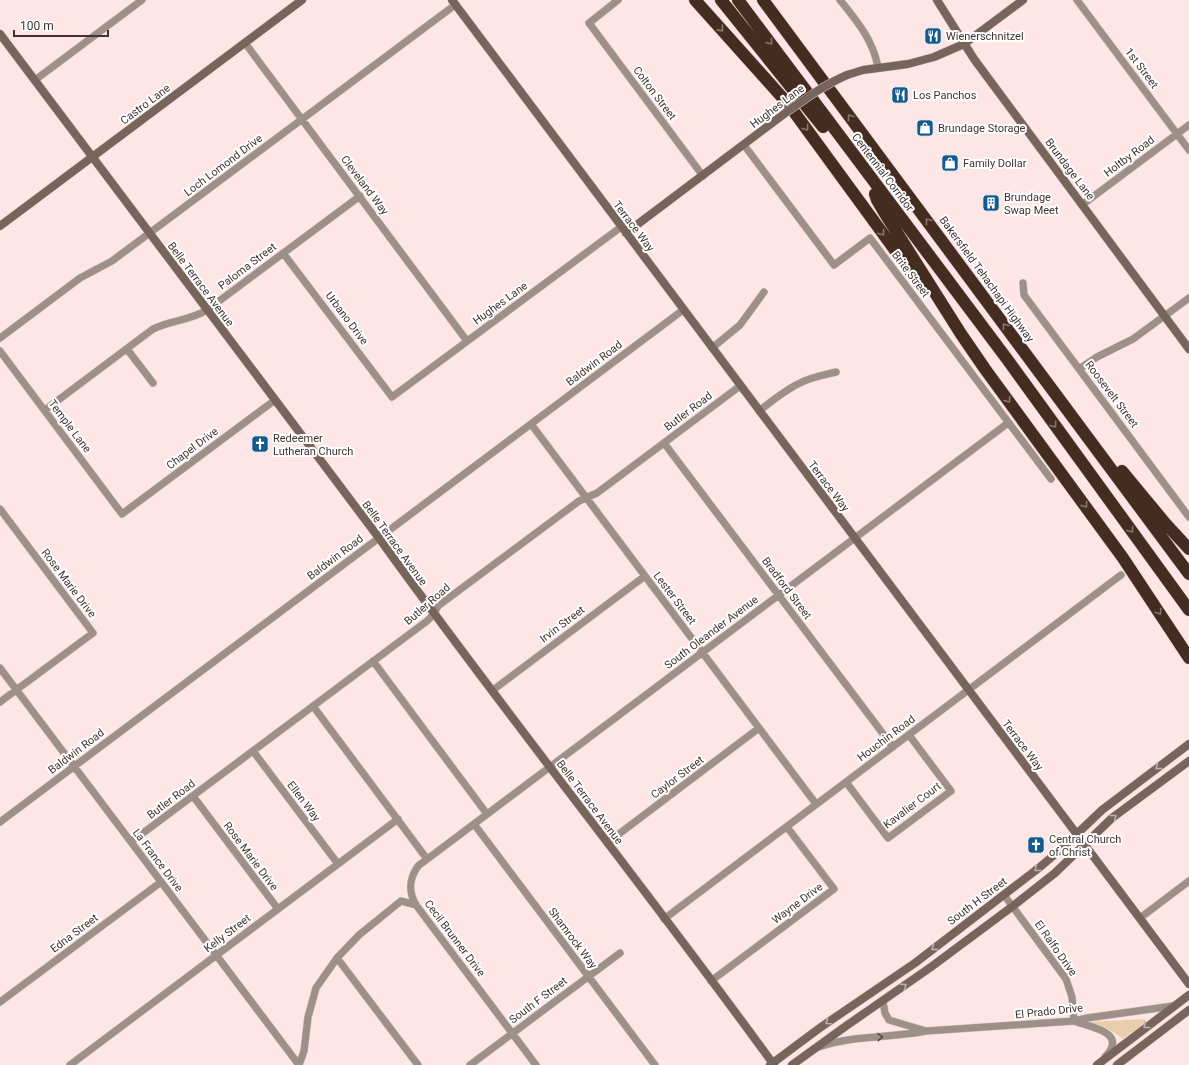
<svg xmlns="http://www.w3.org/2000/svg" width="1189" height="1065" font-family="Roboto,sans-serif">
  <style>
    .green { fill: #e8ceab }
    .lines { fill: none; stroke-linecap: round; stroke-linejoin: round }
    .street-casing { stroke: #d8c2c1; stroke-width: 8 }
    .secondary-casing { stroke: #d8c2c1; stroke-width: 9 }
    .highway-casing { stroke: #d8c2c1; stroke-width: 13 }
    .street { stroke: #9d9089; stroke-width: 7 }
    .secondary { stroke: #77645b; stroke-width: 8 }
    .highway { stroke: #452c20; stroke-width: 12 }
    .secondary-bridge-casing { stroke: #d8c2c1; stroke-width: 9; stroke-linecap: butt }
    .secondary-bridge { stroke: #77645b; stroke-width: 8 }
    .oneway { stroke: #86766e }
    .oneway2 { stroke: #bbb2ad }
    .oneway3 { stroke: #594a48 }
    .labels { text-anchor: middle; stroke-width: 4; stroke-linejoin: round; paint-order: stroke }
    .poi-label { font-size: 11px; fill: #423333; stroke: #fff; text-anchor: start }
    .street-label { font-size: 11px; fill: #423333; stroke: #fff }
  </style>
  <rect width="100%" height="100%" fill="#fde6e5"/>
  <!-- green -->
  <path class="green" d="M 1145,1019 L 1146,1022 L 1123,1039 C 1110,1029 1104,1026 1088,1023 L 1088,1022 Z"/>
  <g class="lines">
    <defs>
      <path id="street" d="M 618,0 L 589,23 L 703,176
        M 840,0 C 857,21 873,40 878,67
        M 1077,0 L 1189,150
        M 245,43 L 467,341
        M 35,80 L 142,0
        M 744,145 L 834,265 L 870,238 L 1051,479
        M 1082,205 L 1189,125
        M 283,253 L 392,397 L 621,227
        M 1023,283 L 1024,295 L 1189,517
        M 0,338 L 80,278 L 112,261 L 455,5
        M 712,348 L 740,325 L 764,292
        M 127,349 L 153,383
        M 0,351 L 122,514 L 275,400
        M 1079,369 L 1097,357 L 1133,339 L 1189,298
        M 45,410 L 153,329 C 171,320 189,321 207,310 L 360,196
        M 759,411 C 772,401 785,390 800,383 C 811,377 824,375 836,372
        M 531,424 L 816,804
        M 664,443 L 893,747
        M 0,509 L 93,633 L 0,702
        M 373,661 L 487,814
        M 0,668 L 299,1065
        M 493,690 L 645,576
        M 313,706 L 427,859
        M 253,751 L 338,864
        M 846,782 L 888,838 L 951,791 L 909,735
        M 193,796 L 278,909
        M 0,822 L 683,310
        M 474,824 L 655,1065
        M 131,842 L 427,621 L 434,614 L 438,606 L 579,501 L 597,493 L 740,386
        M 607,843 L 759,728
        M 1004,895 L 1066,979 L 1072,997 L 1074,1021 C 1090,1027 1129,1032 1105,1057
        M 1140,918 L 1189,881
        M 664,919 L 1121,575
        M 337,958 L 418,1065
        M 711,981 L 834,889 L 787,827
        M 883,1001 L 885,1013 L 889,1020 L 926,1031
        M 0,1002 L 161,882
        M 819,1047 C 854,1035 890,1038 926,1031 L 1074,1021 L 1087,1018 L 1173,1006
        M 70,1065 L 398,819
        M 299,1065 L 304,1051 L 308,1017 L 316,988 L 337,958 L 359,935 L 401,901 L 416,905
        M 470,1065 L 620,953
        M 536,1065 L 416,905 C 408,891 409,879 418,866 L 1008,423"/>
      <path id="secondary" d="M 452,0 L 1189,984
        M 937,0 L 974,59 L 1189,349
        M 0,34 L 379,538 C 507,716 645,887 774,1065
        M 847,75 L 863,70 L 908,64 L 934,57 L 964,44 L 1023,0
        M 0,226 L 302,0
        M 626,233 L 784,114
        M 770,1065 L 821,1027 L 915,963 L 1040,867 L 1060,850 L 1102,810 L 1189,744
        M 792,1065 L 846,1026 L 931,967 L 1013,906 L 1055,873 L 1112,818 L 1189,761
        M 1097,1065 L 1189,995
        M 1117,1065 L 1189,1010"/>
      <path id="highway" d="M 695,0 L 789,105 L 922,287
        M 721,0 L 823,127
        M 738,0 L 1007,359 L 1189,610
        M 763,0 L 1189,574
        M 875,194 L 877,200 L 884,212 L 961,334 L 985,369 L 1123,558 L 1189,658
        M 1122,471 L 1165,523 L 1189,549"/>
    </defs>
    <!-- street casing -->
    <use href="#street" class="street-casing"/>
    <!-- secondary casing -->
    <use href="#secondary" class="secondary-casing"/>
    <!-- highway casing -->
    <use href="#highway" class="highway-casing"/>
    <!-- street -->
    <use href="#street" class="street"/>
    <!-- secondary -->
    <use href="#secondary" class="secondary"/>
    <!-- highway -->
    <use href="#highway" class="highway"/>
    <defs>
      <path id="secondary-bridge" d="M 784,114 C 805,99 824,85 847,75"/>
    </defs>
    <!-- secondary-bridge casing -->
    <use href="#secondary-bridge" class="secondary-bridge-casing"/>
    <!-- secondary-bridge -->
    <use href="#secondary-bridge" class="secondary-bridge"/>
  </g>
  <!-- one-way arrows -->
  <defs><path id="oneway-chevron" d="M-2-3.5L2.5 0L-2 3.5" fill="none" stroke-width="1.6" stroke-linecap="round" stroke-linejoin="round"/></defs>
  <g class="oneway">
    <use href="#oneway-chevron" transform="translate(721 29) rotate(48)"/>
    <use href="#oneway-chevron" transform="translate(770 42) rotate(53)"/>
    <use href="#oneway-chevron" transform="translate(850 117) rotate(-127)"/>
    <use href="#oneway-chevron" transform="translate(806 128) rotate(54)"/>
    <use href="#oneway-chevron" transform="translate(928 221) rotate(-127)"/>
    <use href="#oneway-chevron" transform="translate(882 233) rotate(54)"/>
    <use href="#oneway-chevron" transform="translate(1005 326) rotate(-126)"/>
    <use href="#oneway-chevron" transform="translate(1008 400) rotate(54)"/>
    <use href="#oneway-chevron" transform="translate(1054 425) rotate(54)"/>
    <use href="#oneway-chevron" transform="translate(1085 505) rotate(54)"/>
    <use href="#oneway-chevron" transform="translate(1131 530) rotate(54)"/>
    <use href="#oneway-chevron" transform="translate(1159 612) rotate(57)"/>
  </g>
  <g class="oneway2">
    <use href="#oneway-chevron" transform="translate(1158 767) rotate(144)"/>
    <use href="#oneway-chevron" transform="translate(1114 817) rotate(-39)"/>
    <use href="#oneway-chevron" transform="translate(1037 869) rotate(142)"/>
    <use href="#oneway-chevron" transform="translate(934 948) rotate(143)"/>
    <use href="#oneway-chevron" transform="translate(904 986) rotate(-35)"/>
    <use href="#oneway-chevron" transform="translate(828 1022) rotate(145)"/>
    <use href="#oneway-chevron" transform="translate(1146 1026) rotate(142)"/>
  </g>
  <use class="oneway3" href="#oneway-chevron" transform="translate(880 1037) rotate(-3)"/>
  <!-- icons -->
  <defs>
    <symbol id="restaurant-square" viewBox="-11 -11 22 22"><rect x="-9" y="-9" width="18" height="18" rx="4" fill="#155a8e" stroke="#fff"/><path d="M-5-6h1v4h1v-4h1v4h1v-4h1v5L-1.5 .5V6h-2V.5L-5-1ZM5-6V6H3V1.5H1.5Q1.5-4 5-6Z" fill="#fff"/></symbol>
    <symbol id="shop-square" viewBox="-11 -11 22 22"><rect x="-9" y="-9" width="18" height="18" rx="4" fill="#155a8e" stroke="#fff"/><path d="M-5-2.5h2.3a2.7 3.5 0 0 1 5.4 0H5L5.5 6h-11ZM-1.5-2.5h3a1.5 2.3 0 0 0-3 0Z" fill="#fff"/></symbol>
    <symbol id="building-square" viewBox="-11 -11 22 22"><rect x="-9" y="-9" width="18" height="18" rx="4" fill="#155a8e" stroke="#fff"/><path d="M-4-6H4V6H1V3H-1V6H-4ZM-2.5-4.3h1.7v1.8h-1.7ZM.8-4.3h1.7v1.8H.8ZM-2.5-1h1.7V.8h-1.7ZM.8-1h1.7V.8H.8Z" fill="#fff"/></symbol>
    <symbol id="church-square" viewBox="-11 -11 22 22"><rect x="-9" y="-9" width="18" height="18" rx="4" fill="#155a8e" stroke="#fff"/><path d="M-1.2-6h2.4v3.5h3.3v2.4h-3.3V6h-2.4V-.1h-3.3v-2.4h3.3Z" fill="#fff"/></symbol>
  </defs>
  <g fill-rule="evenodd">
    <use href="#restaurant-square" x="923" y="26" width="20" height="20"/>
    <use href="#restaurant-square" x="890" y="85" width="20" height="20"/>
    <use href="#shop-square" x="915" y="118" width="20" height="20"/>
    <use href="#shop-square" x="940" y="153" width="20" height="20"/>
    <use href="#building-square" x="981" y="193" width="20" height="20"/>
    <use href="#church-square" x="250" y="434" width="20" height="20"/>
    <use href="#church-square" x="1026" y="835" width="20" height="20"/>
  </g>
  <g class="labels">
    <!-- poi labels -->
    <g class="poi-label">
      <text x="946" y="40">Wienerschnitzel</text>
      <text x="913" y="99">Los Panchos</text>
      <text x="938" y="132">Brundage Storage</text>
      <text x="963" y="167">Family Dollar</text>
      <text x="1004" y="201">Brundage<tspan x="1004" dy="13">Swap Meet</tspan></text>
      <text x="273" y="442">Redeemer<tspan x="273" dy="13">Lutheran Church</tspan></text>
      <text x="1049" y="843">Central Church<tspan x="1049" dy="13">of Christ</tspan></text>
    </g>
    <!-- street labels -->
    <g class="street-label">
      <text transform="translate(1142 68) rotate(53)" y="4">1st Street</text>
      <text transform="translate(655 93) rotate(53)" y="4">Colton Street</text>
      <text transform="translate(145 104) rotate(-37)" y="4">Castro Lane</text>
      <text transform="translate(777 106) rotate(-37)" y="4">Hughes Lane</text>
      <text transform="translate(1129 156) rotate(-37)" y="4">Holtby Road</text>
      <text transform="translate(223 165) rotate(-37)" y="4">Loch Lomond Drive</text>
      <text transform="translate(1070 169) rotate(53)" y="4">Brundage Lane</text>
      <text transform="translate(883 172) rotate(53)" y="4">Centennial Corridor</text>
      <text transform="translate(365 185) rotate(53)" y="4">Cleveland Way</text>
      <text transform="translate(634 226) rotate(53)" y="4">Terrace Way</text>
      <text transform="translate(247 266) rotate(-37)" y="4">Paloma Street</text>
      <text transform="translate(911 274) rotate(53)" y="4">Brite Street</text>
      <text transform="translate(987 279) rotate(54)" y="4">Bakersfield Tehachapi Highway</text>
      <text transform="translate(201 284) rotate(53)" y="4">Belle Terrace Avenue</text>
      <text transform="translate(500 303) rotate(-36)" y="4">Hughes Lane</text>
      <text transform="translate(347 318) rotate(53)" y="4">Urbano Drive</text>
      <text transform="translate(594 363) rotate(-37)" y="4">Baldwin Road</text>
      <text transform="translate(1112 394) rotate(53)" y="4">Roosevelt Street</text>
      <text transform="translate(688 411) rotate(-37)" y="4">Butler Road</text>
      <text transform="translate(70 426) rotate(53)" y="4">Temple Lane</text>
      <text transform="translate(192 448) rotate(-37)" y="4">Chapel Drive</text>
      <text transform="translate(829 486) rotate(53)" y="4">Terrace Way</text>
      <text transform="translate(395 543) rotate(54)" y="4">Belle Terrace Avenue</text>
      <text transform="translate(335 557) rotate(-37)" y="4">Baldwin Road</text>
      <text transform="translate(69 583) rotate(53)" y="4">Rose Marie Drive</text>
      <text transform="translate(787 588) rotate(53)" y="4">Bradford Street</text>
      <text transform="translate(675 598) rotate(53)" y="4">Lester Street</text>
      <text transform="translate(427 604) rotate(-41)" y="4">Butler Road</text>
      <text transform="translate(562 624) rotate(-37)" y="4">Irvin Street</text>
      <text transform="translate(711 632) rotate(-37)" y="4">South Oleander Avenue</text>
      <text transform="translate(886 738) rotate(-37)" y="4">Houchin Road</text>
      <text transform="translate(1023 745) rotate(53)" y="4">Terrace Way</text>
      <text transform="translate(76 751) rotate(-37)" y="4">Baldwin Road</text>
      <text transform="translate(677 777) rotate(-37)" y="4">Caylor Street</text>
      <text transform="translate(171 799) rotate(-37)" y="4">Butler Road</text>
      <text transform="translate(304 801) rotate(53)" y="4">Ellen Way</text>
      <text transform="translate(590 802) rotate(53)" y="4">Belle Terrace Avenue</text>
      <text transform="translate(912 805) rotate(-37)" y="4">Kavalier Court</text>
      <text transform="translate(251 856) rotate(53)" y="4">Rose Marie Drive</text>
      <text transform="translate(158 860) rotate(53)" y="4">La France Drive</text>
      <text transform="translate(977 901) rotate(-37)" y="4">South H Street</text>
      <text transform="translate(797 903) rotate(-37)" y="4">Wayne Drive</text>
      <text transform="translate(74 933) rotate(-37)" y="4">Edna Street</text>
      <text transform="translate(227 933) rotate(-37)" y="4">Kelly Street</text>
      <text transform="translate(455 938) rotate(53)" y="4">Cecil Brunner Drive</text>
      <text transform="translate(573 938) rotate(53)" y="4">Shamrock Way</text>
      <text transform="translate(1056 948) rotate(55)" y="4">El Ralfo Drive</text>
      <text transform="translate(538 1000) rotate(-37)" y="4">South F Street</text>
      <text transform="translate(1049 1011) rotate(-6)" y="4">El Prado Drive</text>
    </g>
  </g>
  <!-- scale -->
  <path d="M14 30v6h94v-6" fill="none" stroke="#423333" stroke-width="2"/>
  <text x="20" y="30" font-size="12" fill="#423333" stroke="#ffffff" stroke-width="3" paint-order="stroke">100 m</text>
</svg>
